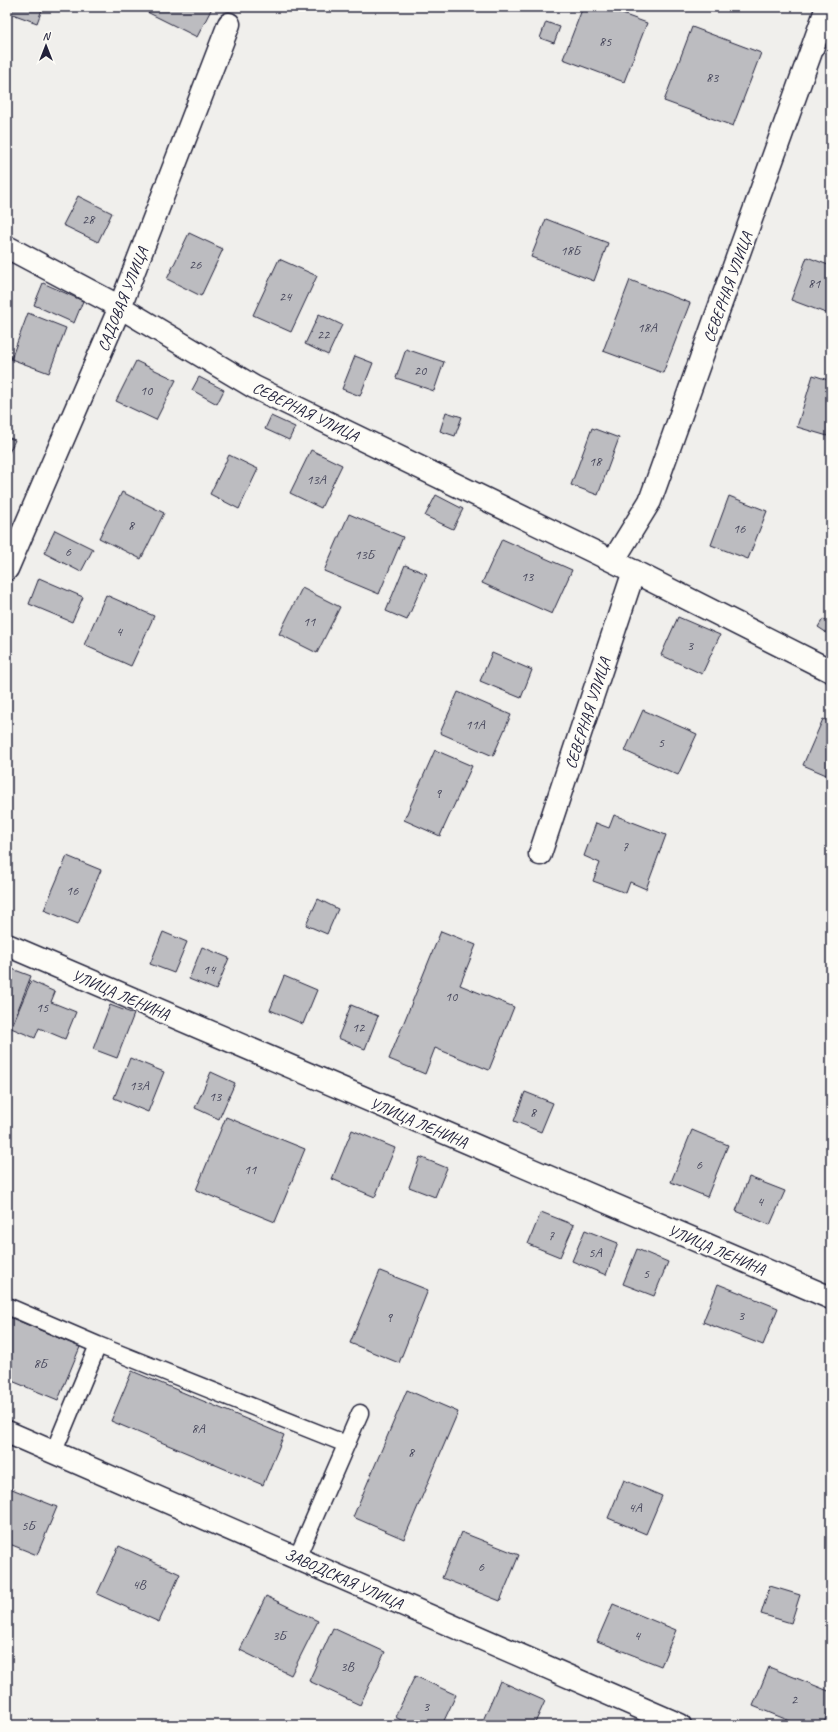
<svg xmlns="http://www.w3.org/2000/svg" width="838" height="1732" font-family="Caveat,sans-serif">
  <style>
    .building { fill: #bcbcc0; stroke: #22223b }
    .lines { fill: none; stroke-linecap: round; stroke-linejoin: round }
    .service-casing { stroke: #22223b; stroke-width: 19 }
    .minor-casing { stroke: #22223b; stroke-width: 25 }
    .service { stroke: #fdfcf7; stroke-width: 16 }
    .minor { stroke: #fdfcf7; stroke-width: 22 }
    .labels { text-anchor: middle; stroke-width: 4; stroke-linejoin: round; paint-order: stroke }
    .number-label { font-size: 14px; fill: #48485c }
    .street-label { font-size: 16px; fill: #22223b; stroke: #fdfcf7 }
  </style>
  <rect width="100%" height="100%" fill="#f0efec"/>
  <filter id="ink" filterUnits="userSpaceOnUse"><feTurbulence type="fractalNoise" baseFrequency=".025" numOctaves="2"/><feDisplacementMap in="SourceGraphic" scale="8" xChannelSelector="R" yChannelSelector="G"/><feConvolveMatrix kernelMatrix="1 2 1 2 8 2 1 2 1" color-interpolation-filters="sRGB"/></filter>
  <g filter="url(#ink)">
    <!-- building -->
    <path class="building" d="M 7,7 L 43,7 L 37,23 L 7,12 Z
      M 150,7 L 209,7 L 212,8 L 197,37 L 147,12 Z
      M 583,7 L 603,7 L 647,23 L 624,82 L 563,59 Z
      M 546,22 L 560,27 L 554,43 L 540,38 Z
      M 692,27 L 761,53 L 733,126 L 664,101 Z
      M 78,196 L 112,213 L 98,242 L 63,225 Z
      M 546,219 L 608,243 L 594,281 L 531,257 Z
      M 189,233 L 223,249 L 201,296 L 167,279 Z
      M 807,257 L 831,266 L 831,315 L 791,300 Z
      M 279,259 L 317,276 L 291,332 L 253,315 Z
      M 630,280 L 690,303 L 663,373 L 603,351 Z
      M 43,283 L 83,301 L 74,323 L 34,305 Z
      M 28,313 L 66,328 L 49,373 L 11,359 Z
      M 319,314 L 342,325 L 328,355 L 305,344 Z
      M 406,349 L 444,362 L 434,391 L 396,378 Z
      M 355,356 L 373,363 L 360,396 L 342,389 Z
      M 136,361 L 176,380 L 156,420 L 116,401 Z
      M 813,375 L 831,381 L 831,437 L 797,427 Z
      M 199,377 L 224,390 L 217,404 L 192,390 Z
      M 446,412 L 462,417 L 455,436 L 440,431 Z
      M 271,416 L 295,427 L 289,440 L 265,429 Z
      M 592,428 L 619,438 L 598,495 L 571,485 Z
      M 7,437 L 15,440 L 7,457 Z
      M 311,450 L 342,465 L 321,508 L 290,493 Z
      M 229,455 L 258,469 L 239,509 L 210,494 Z
      M 122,492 L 164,513 L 141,559 L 99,538 Z
      M 436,495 L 463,509 L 453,529 L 425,516 Z
      M 729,496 L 767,511 L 748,559 L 711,545 Z
      M 349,514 L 403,537 L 379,594 L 324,571 Z
      M 55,530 L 93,549 L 81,572 L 44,553 Z
      M 502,539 L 572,570 L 552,614 L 482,583 Z
      M 405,565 L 427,574 L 407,620 L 386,611 Z
      M 39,578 L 83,597 L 72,622 L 29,604 Z
      M 302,588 L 340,607 L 317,653 L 279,634 Z
      M 106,595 L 154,616 L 131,666 L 84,645 Z
      M 678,617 L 720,635 L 702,674 L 661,655 Z
      M 823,619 L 831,624 L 827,633 L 818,627 Z
      M 492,653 L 532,670 L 521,698 L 480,681 Z
      M 458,692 L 511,715 L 493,756 L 440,733 Z
      M 643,710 L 697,734 L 678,775 L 625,751 Z
      M 823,719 L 831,722 L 831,777 L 803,765 Z
      M 435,750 L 472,766 L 440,836 L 404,820 Z
      M 614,815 L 666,835 L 646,889 L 630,882 L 626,893 L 593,881 L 600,863 L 584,856 L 596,823 L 609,828 Z
      M 67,856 L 101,870 L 78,924 L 44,910 Z
      M 318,899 L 338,909 L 327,934 L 306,925 Z
      M 441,931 L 476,945 L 460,985 L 514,1007 L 489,1070 L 435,1048 L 425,1074 L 389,1059 Z
      M 163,932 L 187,942 L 174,973 L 150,964 Z
      M 202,947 L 229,958 L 216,990 L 189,979 Z
      M 7,967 L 31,976 L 11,1028 L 7,1027 Z
      M 284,976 L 317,990 L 303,1024 L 270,1010 Z
      M 31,981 L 55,992 L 51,1002 L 76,1012 L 65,1039 L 39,1028 L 35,1038 L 11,1028 Z
      M 110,1005 L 134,1014 L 117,1058 L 93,1049 Z
      M 351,1005 L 378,1016 L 365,1049 L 338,1038 Z
      M 130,1058 L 164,1072 L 148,1112 L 114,1098 Z
      M 211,1072 L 235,1083 L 219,1119 L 195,1108 Z
      M 525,1092 L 553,1103 L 541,1132 L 514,1121 Z
      M 226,1117 L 305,1149 L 275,1222 L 196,1190 Z
      M 352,1130 L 395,1148 L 375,1197 L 332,1179 Z
      M 692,1130 L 728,1145 L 707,1197 L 671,1182 Z
      M 420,1157 L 447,1168 L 435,1197 L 409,1187 Z
      M 749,1177 L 785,1191 L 770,1225 L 736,1211 Z
      M 541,1212 L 574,1225 L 560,1257 L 528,1244 Z
      M 585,1230 L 618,1243 L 606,1275 L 572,1261 Z
      M 637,1249 L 668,1262 L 654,1296 L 623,1284 Z
      M 380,1271 L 428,1290 L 399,1363 L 350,1343 Z
      M 718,1284 L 778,1308 L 763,1345 L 703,1322 Z
      M 7,1316 L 80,1347 L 58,1400 L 7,1379 Z
      M 132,1371 L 284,1435 L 263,1485 L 111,1421 Z
      M 407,1390 L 458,1412 L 404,1539 L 353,1517 Z
      M 624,1480 L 662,1496 L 646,1534 L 608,1518 Z
      M 7,1487 L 57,1507 L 37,1555 L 7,1543 Z
      M 461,1532 L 519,1555 L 500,1601 L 442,1578 Z
      M 119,1546 L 180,1574 L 159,1622 L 97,1594 Z
      M 770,1586 L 800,1595 L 791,1623 L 761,1614 Z
      M 266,1596 L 318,1621 L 291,1675 L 240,1650 Z
      M 613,1604 L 676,1630 L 661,1666 L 597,1641 Z
      M 333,1628 L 385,1652 L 360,1705 L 309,1681 Z
      M 769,1667 L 831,1692 L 831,1706 L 823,1725 L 800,1725 L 753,1706 Z
      M 415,1676 L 456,1695 L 442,1725 L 411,1725 L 395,1717 Z
      M 500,1681 L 545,1701 L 534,1725 L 481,1725 Z"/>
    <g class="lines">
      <defs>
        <path id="service" d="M 7,1306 L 98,1345 L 346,1444
          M 54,1451 L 98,1345
          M 297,1558 L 360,1413"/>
        <path id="minor" d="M 7,247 L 120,307 L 254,387 L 613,561 L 831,671
          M 613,561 L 650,501 L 827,7
          M 7,569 L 120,307 L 229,24
          M 540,854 L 634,571
          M 7,945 L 831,1298
          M 7,1432 L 680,1725"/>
      </defs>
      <!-- service casing -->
      <use href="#service" class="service-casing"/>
      <!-- minor casing -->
      <use href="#minor" class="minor-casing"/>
      <!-- service -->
      <use href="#service" class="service"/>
      <!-- minor -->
      <use href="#minor" class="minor"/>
    </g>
  </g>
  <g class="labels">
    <!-- number labels -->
    <g class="number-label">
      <text x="605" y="46">85</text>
      <text x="712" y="82">83</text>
      <text x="88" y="224">28</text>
      <text x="570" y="255">18Б</text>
      <text x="195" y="269">26</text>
      <text x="814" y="288">81</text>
      <text x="285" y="301">24</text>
      <text x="647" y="332">18А</text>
      <text x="323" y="339">22</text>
      <text x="420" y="375">20</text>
      <text x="146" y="395">10</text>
      <text x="595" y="466">18</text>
      <text x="316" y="484">13А</text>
      <text x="131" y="530">8</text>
      <text x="739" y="533">16</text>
      <text x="68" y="556">6</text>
      <text x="364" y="559">13Б</text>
      <text x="527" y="581">13</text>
      <text x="309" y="626">11</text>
      <text x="119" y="636">4</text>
      <text x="690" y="650">3</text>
      <text x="475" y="729">11А</text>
      <text x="661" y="747">5</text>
      <text x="438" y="798">9</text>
      <text x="625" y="851">7</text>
      <text x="72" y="895">16</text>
      <text x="209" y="974">14</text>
      <text x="451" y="1001">10</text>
      <text x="42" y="1012">15</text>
      <text x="358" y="1032">12</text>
      <text x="139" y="1090">13А</text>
      <text x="215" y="1101">13</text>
      <text x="533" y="1117">8</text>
      <text x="699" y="1169">6</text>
      <text x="250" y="1174">11</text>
      <text x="760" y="1206">4</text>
      <text x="551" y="1240">7</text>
      <text x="595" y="1257">5А</text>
      <text x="646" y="1278">5</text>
      <text x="741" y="1320">3</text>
      <text x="389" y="1322">9</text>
      <text x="40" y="1368">8Б</text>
      <text x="198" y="1433">8А</text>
      <text x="411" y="1457">8</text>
      <text x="635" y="1512">4А</text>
      <text x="28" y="1530">5Б</text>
      <text x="481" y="1571">6</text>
      <text x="139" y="1589">4В</text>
      <text x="279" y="1640">3Б</text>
      <text x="637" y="1640">4</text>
      <text x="347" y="1671">3В</text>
      <text x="794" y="1704">2</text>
      <text x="426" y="1711">3</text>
    </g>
    <!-- street labels -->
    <g class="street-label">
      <text transform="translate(727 287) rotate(-70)" y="6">СЕВЕРНАЯ УЛИЦА</text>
      <text transform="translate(122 299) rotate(-68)" y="6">САДОВАЯ УЛИЦА</text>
      <text transform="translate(306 411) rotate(26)" y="6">СЕВЕРНАЯ УЛИЦА</text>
      <text transform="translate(587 713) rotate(-72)" y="6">СЕВЕРНАЯ УЛИЦА</text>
      <text transform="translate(121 994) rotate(23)" y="6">УЛИЦА ЛЕНИНА</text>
      <text transform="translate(419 1122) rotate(23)" y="6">УЛИЦА ЛЕНИНА</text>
      <text transform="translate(717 1249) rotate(23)" y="6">УЛИЦА ЛЕНИНА</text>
      <text transform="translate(344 1578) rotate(24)" y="6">ЗАВОДСКАЯ УЛИЦА</text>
    </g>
  </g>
  <!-- margin -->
  <rect width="838" height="1732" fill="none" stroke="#fdfcf7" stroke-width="24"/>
  <rect x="12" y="12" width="814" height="1708" fill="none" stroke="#22223b" stroke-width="1.5" filter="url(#ink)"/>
  <!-- north arrow -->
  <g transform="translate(46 46)" stroke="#fdfcf7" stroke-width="3" paint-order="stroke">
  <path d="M0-3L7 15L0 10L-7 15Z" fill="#22223b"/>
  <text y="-6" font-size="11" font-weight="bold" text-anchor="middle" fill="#22223b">N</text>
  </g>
</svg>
